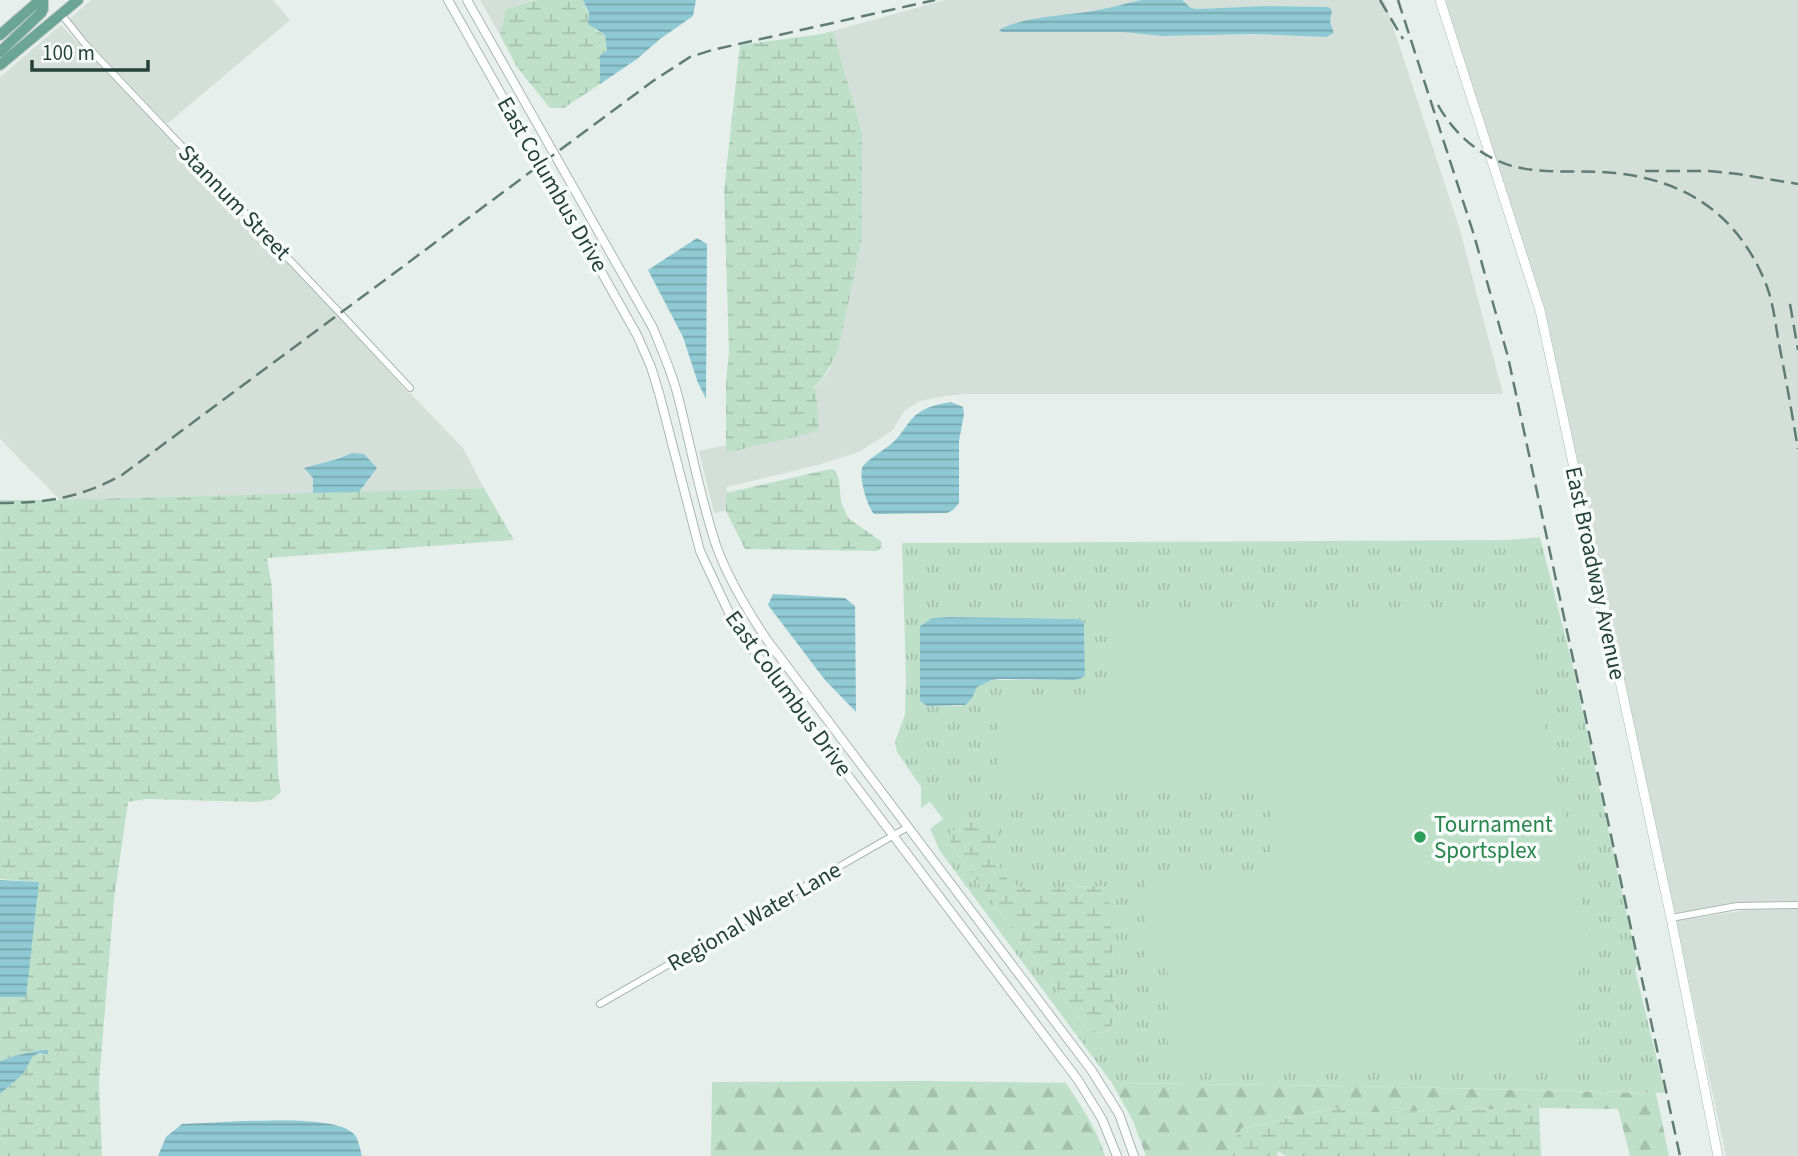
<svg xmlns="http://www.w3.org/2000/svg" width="1798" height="1156" font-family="'Source Sans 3',sans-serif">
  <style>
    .built { fill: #d4dfda }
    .forest { fill: url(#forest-firs) }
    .wetland { fill: url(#wetland-marsh) }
    .park { fill: url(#park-tufts); fill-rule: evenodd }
    .pitch { fill: #bfe0c8 }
    .water { fill: url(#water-rules) }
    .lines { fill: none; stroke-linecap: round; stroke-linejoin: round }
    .minor-casing { stroke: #a8b8b2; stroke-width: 8 }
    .tertiary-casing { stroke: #a8b8b2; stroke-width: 10 }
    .secondary-casing { stroke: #a4bbb3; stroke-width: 10 }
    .primary-casing { stroke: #c2cac8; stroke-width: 12 }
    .minor { stroke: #fff; stroke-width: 6 }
    .tertiary { stroke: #fff; stroke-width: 8 }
    .secondary { stroke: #fff; stroke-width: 9 }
    .primary { stroke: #6aa596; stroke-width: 10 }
    .rail { stroke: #5f7d75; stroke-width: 2.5; stroke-dasharray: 14 7; stroke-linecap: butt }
    .leisure-dot { fill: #2e9e5b; stroke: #f7fbf9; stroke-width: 2.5 }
    .labels { text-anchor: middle; stroke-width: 7; stroke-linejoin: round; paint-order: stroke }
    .street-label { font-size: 23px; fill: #24423a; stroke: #f7fbf9 }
    .leisure-label { font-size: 23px; fill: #27864d; stroke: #f7fbf9; text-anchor: start }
  </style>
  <defs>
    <pattern id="forest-firs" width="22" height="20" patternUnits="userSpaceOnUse" patternTransform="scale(1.75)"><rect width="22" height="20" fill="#bfe0c8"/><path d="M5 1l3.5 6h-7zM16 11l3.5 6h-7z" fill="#a4c1ad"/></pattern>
    <pattern id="wetland-marsh" width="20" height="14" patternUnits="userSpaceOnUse" patternTransform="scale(1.75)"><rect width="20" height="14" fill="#bfe0c8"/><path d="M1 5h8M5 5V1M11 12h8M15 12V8" fill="none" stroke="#a4c1ad"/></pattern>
    <pattern id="park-tufts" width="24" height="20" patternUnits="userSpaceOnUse" patternTransform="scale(1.75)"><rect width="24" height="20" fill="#bfe0c8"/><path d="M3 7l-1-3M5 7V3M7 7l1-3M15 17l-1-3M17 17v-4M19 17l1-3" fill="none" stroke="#a4c1ad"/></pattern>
    <pattern id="water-rules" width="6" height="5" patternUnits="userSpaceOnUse" patternTransform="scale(1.75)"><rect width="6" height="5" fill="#8ec9d4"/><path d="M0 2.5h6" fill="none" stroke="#74a5ad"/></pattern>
  </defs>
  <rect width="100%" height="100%" fill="#e6efeb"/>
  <!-- built -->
  <path class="built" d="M 91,0 L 273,0 L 290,20 L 167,124 L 68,20 Z
    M 480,0 L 537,0 L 506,9 L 500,35 Z
    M 945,0 L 1141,0 L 1002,32 L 1122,32 L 1161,36 L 1255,34 L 1326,37 L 1332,10 L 1328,7 L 1264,6 L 1198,9 L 1191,8 L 1182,0 L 1383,0 L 1385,2 L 1460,230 L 1503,394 L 964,394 L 946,396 L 920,401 L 904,411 L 893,430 L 859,452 L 818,465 L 727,487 L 726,511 L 714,513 L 699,451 L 726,445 L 727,453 L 819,430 L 813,389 L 821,381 L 829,371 L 833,360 L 838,352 L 862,238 L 862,132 L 833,31 Z
    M 1445,0 L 1798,0 L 1798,901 L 1736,903 L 1674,913 L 1544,309 Z
    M 61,25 L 337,315 L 409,394 L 410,393 L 463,448 L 484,488 L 359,492 L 377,468 L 352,453 L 305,469 L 313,478 L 313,493 L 60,500 L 0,439 L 0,77 Z
    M 1753,909 L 1798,909 L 1798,1156 L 1726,1156 L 1676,921 Z"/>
  <!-- forest -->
  <path class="forest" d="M 926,1081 L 1066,1083 C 1081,1106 1097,1129 1105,1156 L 711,1156 L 712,1082 Z
    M 1112,1083 L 1354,1086 L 1656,1093 L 1669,1156 L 1630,1156 L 1618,1109 L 1539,1108 L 1350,1113 L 1341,1107 C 1307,1113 1275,1122 1242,1128 L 1234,1141 L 1232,1156 L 1146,1156 L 1133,1121 Z"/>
  <!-- wetland -->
  <path class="wetland" d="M 537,0 L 583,0 L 595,30 L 605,35 L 607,51 L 600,55 L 600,84 L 564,108 L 550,108 L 517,67 L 500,35 L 506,9 Z
    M 833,31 L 862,132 L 862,238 L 838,352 C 828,367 828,375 813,388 L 816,391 L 819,431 L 726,453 L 726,381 L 729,352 L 724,190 L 740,45 L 822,34 Z
    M 830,469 L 835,470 L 839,479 L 841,502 L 848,518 L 882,542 L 881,548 L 877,551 L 745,549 L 726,511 L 726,493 Z
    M 484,488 L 514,540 L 267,558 L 272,589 L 278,773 L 281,792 L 273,799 L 258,802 L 146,799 L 128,802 L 114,899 L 99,1082 L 102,1156 L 0,1156 L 0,1094 L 23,1074 L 33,1056 L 48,1051 L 14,1056 L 0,1061 L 0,997 L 26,996 L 37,882 L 0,879 L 0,500 L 60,500 Z
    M 984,818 L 996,825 L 998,843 L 997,853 C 1022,864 1047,878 1073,886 C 1085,890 1099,881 1110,891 L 1115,1011 C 1114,1015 1114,1019 1113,1023 C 1108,1034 1095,1036 1087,1029 L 960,858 L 947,837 C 955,826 971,821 984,818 Z
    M 1341,1107 L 1350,1113 L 1539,1108 L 1541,1156 L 1286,1156 L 1278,1151 L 1277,1156 L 1232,1156 L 1234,1141 L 1242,1128 C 1275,1122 1308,1113 1341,1107 Z"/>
  <!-- park -->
  <path class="park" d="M 1540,537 L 1572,663 L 1638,965 L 1635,969 L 1665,1093 L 1354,1086 L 1112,1083 L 940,851 L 930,829 L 943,819 L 930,802 L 921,808 L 921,787 L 897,752 L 895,741 L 905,715 L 906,679 L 902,543 L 1507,540 ZM 949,617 L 1078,619 L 1083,621 L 1084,625 L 1085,675 L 1075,680 L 992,680 L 977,687 L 962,706 L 927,706 L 920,701 L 920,626 L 932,618 ZM 984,818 L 996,826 C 999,854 990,877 1026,889 L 1097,886 L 1105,887 L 1109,891 L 1115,1011 C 1114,1015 1114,1019 1113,1023 C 1108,1034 1095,1036 1087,1029 L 960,858 L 947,837 C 955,826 971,821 984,818 Z"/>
  <!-- pitch -->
  <path class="pitch" d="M 1525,609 L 1531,686 L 1543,710 L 1551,773 L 1561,803 L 1592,949 L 1579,952 L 1579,1070 L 1448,1067 L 1168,1067 L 1168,968 L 1146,969 L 1146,879 L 1271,878 L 1272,790 L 1002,792 L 998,789 L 998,705 L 1002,701 L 1115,700 L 1116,610 Z"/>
  <!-- water -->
  <path class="water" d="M 583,0 L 696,0 L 693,16 L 660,39 L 637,59 L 600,84 L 600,55 L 607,51 L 605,35 L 588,24 L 589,13 Z
    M 1141,0 L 1182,0 L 1191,8 L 1198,9 L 1264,6 L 1328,7 L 1332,10 L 1330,22 L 1334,33 L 1326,37 L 1255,34 L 1161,36 L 1122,32 L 1002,32 L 999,30 C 1022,17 1060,16 1087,12 C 1105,9 1123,4 1141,0 Z
    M 697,238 L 707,244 L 706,399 L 698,383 L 683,337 L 648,270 Z
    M 951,402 L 963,407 L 964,414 L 959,441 L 959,503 L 953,510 L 947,513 L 874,514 C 867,506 859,478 862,468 C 865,461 884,450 891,444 C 903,435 907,420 920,412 C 929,406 940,404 951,402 Z
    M 352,453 L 364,454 L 377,468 L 359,492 L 313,493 L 313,478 L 304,468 L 337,459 Z
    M 773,594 L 845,598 L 855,606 L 856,712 L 825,680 L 768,605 Z
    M 949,617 L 1078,619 L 1083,621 L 1084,625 L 1085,675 L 1082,678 L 1075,680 L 1000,679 L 992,680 L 977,687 L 972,698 L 965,705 L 927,706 L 920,701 L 920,626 L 932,618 Z
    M 0,880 L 39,882 L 26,997 L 0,997 Z
    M 41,1050 L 48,1050 L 48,1054 L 40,1053 L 33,1056 L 23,1074 L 0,1094 L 0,1061 L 14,1056 Z
    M 243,1121 C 267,1121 340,1116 355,1135 C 359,1141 360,1149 362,1156 L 158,1156 L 166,1137 L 182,1124 Z"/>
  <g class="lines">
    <defs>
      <path id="minor" d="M 61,14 L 85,44 L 340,313 L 410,388
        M 1671,918 L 1737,906 L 1798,905
        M 600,1004 L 908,827"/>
      <path id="tertiary" d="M 448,0 L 637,335 L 651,367 L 659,393 L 700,551 L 731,617 L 750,646 L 1078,1080 L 1102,1119 L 1117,1156
        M 467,0 L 653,328 C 661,348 670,368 676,389 C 690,441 699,494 716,545 C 728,579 747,610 767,640 L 1092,1071 L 1119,1114 L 1134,1156"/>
      <path id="secondary" d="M 1440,0 L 1540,310 L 1671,918 L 1718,1156"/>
      <path id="primary" d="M 0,35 L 40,0
        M 0,52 L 41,13 L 43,9 L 43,0
        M 0,65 L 78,0"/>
    </defs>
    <!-- minor casing -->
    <use href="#minor" class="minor-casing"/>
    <!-- tertiary casing -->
    <use href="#tertiary" class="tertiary-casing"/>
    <!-- secondary casing -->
    <use href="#secondary" class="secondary-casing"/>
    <!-- primary casing -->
    <use href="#primary" class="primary-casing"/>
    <!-- minor -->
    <use href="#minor" class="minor"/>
    <!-- tertiary -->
    <use href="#tertiary" class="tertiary"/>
    <!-- secondary -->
    <use href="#secondary" class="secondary"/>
    <!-- primary -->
    <use href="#primary" class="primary"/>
    <!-- rail -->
    <path class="rail" d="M 1380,0 L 1403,39
      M 1398,0 L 1474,235 L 1508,357 L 1680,1156
      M 1438,105 C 1458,141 1493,167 1535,170 C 1562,173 1589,170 1615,173 C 1684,180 1735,213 1763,277 C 1773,298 1775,322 1779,344 C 1786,379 1792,414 1798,449
      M 1645,171 L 1709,171 L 1738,174 L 1798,184
      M 1790,304 L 1798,350
      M 0,503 C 47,503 80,498 122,475 L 653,81 L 690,57 L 712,50 L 935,0"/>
  </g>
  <!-- markers -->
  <circle class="leisure-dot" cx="1420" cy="837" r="7"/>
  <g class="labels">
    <!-- street labels -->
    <g class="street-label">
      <text transform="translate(553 184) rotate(60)" y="8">East Columbus Drive</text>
      <text transform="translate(235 202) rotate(46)" y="8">Stannum Street</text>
      <text transform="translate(1596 573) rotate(78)" y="8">East Broadway Avenue</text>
      <text transform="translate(789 693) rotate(54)" y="8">East Columbus Drive</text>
      <text transform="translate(754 916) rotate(-30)" y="8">Regional Water Lane</text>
    </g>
    <!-- leisure labels -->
    <g class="leisure-label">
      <text x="1434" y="832">Tournament<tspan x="1434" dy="26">Sportsplex</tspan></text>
    </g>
  </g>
  <!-- scale -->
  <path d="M32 60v10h116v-10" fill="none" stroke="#24423a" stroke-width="3.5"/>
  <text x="42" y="60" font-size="21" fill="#24423a" stroke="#f7fbf9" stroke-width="5" paint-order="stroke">100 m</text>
</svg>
